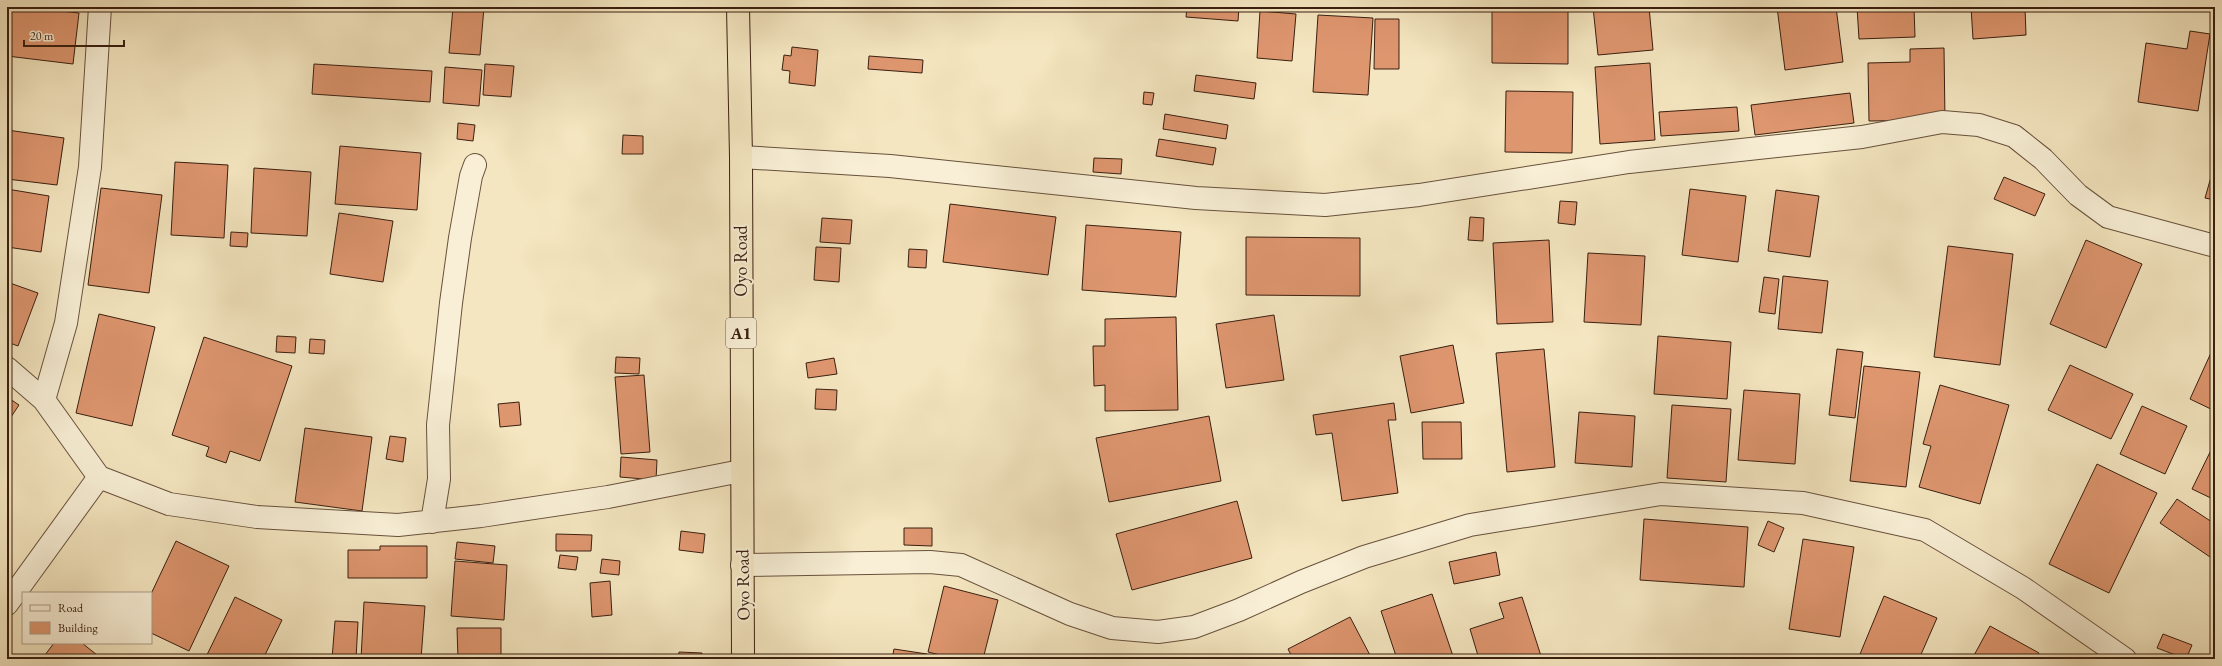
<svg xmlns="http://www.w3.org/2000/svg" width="2222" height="666" font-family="'EB Garamond',serif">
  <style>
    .building { fill: #de966f; stroke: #3a1f10 }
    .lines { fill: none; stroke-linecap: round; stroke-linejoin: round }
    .street-casing { stroke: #68513c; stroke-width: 24 }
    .highway-casing { stroke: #3a1f10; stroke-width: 24 }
    .street { stroke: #f8efd6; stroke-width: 22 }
    .highway { stroke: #f4e6c0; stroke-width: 22 }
    .labels { text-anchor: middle; stroke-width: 4; stroke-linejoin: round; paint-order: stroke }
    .shield { fill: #f8efd6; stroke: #735d4b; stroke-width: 1 }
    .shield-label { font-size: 17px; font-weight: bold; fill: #3a1f10 }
    .street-label { font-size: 18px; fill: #3a1f10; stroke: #f8efd6 }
  </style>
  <rect width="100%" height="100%" fill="#f4e6c0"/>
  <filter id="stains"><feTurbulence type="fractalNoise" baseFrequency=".005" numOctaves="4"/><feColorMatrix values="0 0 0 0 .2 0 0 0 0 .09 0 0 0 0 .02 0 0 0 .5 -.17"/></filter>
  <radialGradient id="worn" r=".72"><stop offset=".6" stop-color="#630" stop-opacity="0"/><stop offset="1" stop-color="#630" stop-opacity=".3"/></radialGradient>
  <!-- building -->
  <path class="building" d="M 7,7 L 25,7 L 79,13 L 73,64 L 7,56 Z
    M 453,7 L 484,7 L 480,55 L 449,53 Z
    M 1187,7 L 1239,7 L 1238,21 L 1186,17 Z
    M 1492,7 L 1568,7 L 1568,64 L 1492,63 Z
    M 1593,7 L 1649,7 L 1653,50 L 1598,55 Z
    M 1660,7 L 1692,7 L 1660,10 Z
    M 1777,7 L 1836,7 L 1843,62 L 1785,70 Z
    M 1857,7 L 1914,7 L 1915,37 L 1859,39 Z
    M 1971,7 L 2025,7 L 2026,35 L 1973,39 Z
    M 1260,11 L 1296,14 L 1292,61 L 1257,58 Z
    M 1318,15 L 1373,18 L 1368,95 L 1313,92 Z
    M 1375,19 L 1399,19 L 1399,69 L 1374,69 Z
    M 2190,31 L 2210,34 L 2198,111 L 2138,102 L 2146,43 L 2187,49 Z
    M 792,47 L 818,50 L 815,86 L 789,83 L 790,71 L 782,70 L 784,55 L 791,56 Z
    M 1944,48 L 1945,120 L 1869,121 L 1868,63 L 1910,62 L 1910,49 Z
    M 869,56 L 923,60 L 922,73 L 868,69 Z
    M 1650,63 L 1655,140 L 1600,144 L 1595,67 Z
    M 314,64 L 432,71 L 430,102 L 312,94 Z
    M 485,64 L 514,66 L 511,97 L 483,95 Z
    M 445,67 L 482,70 L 479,106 L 443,103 Z
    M 1196,75 L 1256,83 L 1254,99 L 1194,91 Z
    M 1506,91 L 1573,92 L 1572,153 L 1505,152 Z
    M 1144,92 L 1154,93 L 1152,105 L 1143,104 Z
    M 1850,93 L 1854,123 L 1755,135 L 1751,105 Z
    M 1737,107 L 1739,131 L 1661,136 L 1659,112 Z
    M 1165,114 L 1228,125 L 1226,139 L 1163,129 Z
    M 458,123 L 475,125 L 473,141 L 457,139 Z
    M 7,130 L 64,138 L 57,185 L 7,179 Z
    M 623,135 L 643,136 L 643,154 L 622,154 Z
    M 1159,139 L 1216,148 L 1213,165 L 1156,156 Z
    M 340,146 L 421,153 L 417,210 L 335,204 Z
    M 1094,158 L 1122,159 L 1121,174 L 1093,172 Z
    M 175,162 L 228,165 L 224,238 L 171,235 Z
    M 2215,163 L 2215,200 L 2205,198 Z
    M 254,168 L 311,172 L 307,236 L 251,233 Z
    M 2004,177 L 2045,194 L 2035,216 L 1994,199 Z
    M 101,188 L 162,195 L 149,293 L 88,285 Z
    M 7,189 L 49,196 L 41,252 L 7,247 Z
    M 1690,189 L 1746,196 L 1738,262 L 1682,255 Z
    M 1776,190 L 1819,196 L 1810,257 L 1768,251 Z
    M 1560,201 L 1577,202 L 1575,225 L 1558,223 Z
    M 950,204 L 1056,217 L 1048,275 L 943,262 Z
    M 339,213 L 393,221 L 383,282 L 330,274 Z
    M 1470,217 L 1484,218 L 1483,241 L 1468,240 Z
    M 822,218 L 852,220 L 850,244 L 820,242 Z
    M 1086,225 L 1181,232 L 1176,297 L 1082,290 Z
    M 231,232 L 248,233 L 247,247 L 230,246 Z
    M 1246,237 L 1360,238 L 1360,296 L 1246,295 Z
    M 1549,240 L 1553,322 L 1497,324 L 1493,243 Z
    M 2086,240 L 2142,264 L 2106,348 L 2050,324 Z
    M 1948,246 L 2013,254 L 2000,365 L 1934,357 Z
    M 816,247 L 841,248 L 839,282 L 814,280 Z
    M 909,249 L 927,250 L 926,268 L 908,267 Z
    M 1588,253 L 1645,256 L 1641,325 L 1584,322 Z
    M 1783,276 L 1828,281 L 1822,333 L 1778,329 Z
    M 1764,277 L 1779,279 L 1775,314 L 1759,312 Z
    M 7,282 L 38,293 L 18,346 L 7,342 Z
    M 99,314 L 155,327 L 132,426 L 76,413 Z
    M 1274,315 L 1284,380 L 1226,388 L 1216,324 Z
    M 1176,317 L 1178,410 L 1105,411 L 1105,385 L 1094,386 L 1093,346 L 1105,346 L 1105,319 Z
    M 277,336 L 296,337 L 295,353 L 276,352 Z
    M 1658,336 L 1731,342 L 1727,399 L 1654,394 Z
    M 204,337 L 292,366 L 260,461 L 230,451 L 226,463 L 206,456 L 209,447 L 172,435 Z
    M 310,339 L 325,340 L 324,354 L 309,353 Z
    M 2215,344 L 2215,411 L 2190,399 Z
    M 1453,345 L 1464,403 L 1411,413 L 1400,356 Z
    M 1544,349 L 1555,467 L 1507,472 L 1496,353 Z
    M 1837,349 L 1863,352 L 1855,418 L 1829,415 Z
    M 616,357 L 640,358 L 639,374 L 615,373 Z
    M 834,358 L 837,374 L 808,378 L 806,363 Z
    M 2070,365 L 2133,394 L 2111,439 L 2048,410 Z
    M 1864,366 L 1920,372 L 1906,487 L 1850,481 Z
    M 644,375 L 650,452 L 621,454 L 615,377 Z
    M 1940,385 L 2009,405 L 1980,504 L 1919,487 L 1931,446 L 1923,444 Z
    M 816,389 L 837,390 L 836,410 L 815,409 Z
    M 1744,390 L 1800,394 L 1795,464 L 1738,460 Z
    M 7,397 L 19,405 L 7,423 Z
    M 519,402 L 521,425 L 500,427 L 498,404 Z
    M 1394,403 L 1396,420 L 1388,420 L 1398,493 L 1342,501 L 1332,433 L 1316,435 L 1313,415 Z
    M 1672,405 L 1731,409 L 1726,482 L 1667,478 Z
    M 2142,406 L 2187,426 L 2165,474 L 2120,454 Z
    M 1579,412 L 1635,416 L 1632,467 L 1575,463 Z
    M 1209,416 L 1221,481 L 1109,502 L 1096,438 Z
    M 1422,422 L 1461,422 L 1462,459 L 1423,459 Z
    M 305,428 L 372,437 L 362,511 L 295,502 Z
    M 390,436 L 406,438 L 403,462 L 386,459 Z
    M 2215,442 L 2215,500 L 2192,489 Z
    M 621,457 L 657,460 L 656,480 L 620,477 Z
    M 2097,464 L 2157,493 L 2109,593 L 2049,564 Z
    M 2177,499 L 2215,524 L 2215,556 L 2213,559 L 2160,523 Z
    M 1237,501 L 1252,558 L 1132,590 L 1116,534 Z
    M 1644,519 L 1748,527 L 1744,587 L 1640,580 Z
    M 1768,521 L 1784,528 L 1774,552 L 1758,545 Z
    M 904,528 L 932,528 L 932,546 L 904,545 Z
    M 681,531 L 705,534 L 703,553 L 679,550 Z
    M 556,534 L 592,535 L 591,551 L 556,551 Z
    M 1803,539 L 1854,547 L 1840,637 L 1789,629 Z
    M 176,541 L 229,566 L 189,651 L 151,633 L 151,594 Z
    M 457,542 L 495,546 L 493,563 L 455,559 Z
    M 380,546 L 427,546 L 427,578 L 348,578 L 348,550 L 380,550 Z
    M 1496,552 L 1500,575 L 1454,584 L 1449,562 Z
    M 560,555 L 578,557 L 576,570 L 558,568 Z
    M 602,559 L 620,561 L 619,575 L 600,573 Z
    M 455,561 L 507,565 L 504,620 L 451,616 Z
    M 610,581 L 612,615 L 592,617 L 590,583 Z
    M 944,586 L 998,600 L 983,659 L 956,659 L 928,652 Z
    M 1432,594 L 1454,659 L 1397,659 L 1381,611 Z
    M 1884,596 L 1937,618 L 1919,659 L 1858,659 Z
    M 235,597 L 282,620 L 263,659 L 205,659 Z
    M 1522,597 L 1542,659 L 1479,659 L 1470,629 L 1504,618 L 1499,603 Z
    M 364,602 L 425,606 L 421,659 L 361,659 Z
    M 1350,617 L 1372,659 L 1293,659 L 1288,649 Z
    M 335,621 L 358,622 L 356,659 L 332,659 Z
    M 1990,626 L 2039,653 L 2036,659 L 1972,659 Z
    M 457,628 L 501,628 L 501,659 L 458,659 Z
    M 2163,634 L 2192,645 L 2186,659 L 2157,648 Z
    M 54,643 L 82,643 L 102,659 L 42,659 Z
    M 894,649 L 927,654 L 926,659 L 892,659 Z
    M 679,652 L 702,653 L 702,659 L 678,659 Z"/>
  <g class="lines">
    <defs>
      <path id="street" d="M 741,157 L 890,166 L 1196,198 L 1325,205 L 1419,195 L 1629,162 L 1862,137 L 1942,122 L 1979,125 L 2014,136 L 2043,159 L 2078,195 L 2108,217 L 2215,246
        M 7,368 L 44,400 L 99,477 L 169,504 L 257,517 L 398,525 L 481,516 L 608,497 L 741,471
        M 44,400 L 66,323 L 90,167 L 100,7
        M 432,522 L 439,479 L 438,425 L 451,303 L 460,238 L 471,176 L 475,165
        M 742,565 L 930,562 L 961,565 L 1070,614 L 1112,628 L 1158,632 L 1194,627 L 1239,610 L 1301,582 L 1364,557 L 1470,525 L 1661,494 L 1803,503 L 1925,530 L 2023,588 L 2125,659
        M 7,604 L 99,477"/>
      <path id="highway" d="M 738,7 L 741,157 L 743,659"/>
    </defs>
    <!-- street casing -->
    <use href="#street" class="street-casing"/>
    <!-- highway casing -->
    <use href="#highway" class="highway-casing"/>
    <!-- street -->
    <use href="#street" class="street"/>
    <!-- highway -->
    <use href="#highway" class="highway"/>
  </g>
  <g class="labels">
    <!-- shield labels -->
    <rect class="shield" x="726" y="318" width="30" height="30" rx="3"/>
    <g class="shield-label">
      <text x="741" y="339">A1</text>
    </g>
    <!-- street labels -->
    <g class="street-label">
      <text transform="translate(741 261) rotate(-90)" y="6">Oyo Road</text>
      <text transform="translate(743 585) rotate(-91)" y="6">Oyo Road</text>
    </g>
  </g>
  <!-- margin -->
  <rect width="2222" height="666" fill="none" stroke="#f4e6c0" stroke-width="24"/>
  <rect x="8" y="8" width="2206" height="650" fill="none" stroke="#3a1f10" stroke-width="2"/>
  <rect x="12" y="12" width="2198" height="642" fill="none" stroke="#3a1f10"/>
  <!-- legend -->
  <rect x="22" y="592" width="130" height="52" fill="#f8efd6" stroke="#ac9c87"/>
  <rect x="30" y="605" width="20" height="6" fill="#f8efd6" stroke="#ac9c87"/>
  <text x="58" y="612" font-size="12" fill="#3a1f10">Road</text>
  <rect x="30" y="622" width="20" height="12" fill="#de966f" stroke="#ac9c87"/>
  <text x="58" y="632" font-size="12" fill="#3a1f10">Building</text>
  <!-- scale -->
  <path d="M24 40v6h100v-6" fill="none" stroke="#3a1f10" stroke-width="2"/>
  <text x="30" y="40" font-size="12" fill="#3a1f10" stroke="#f8efd6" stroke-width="3" paint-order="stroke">20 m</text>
  <rect width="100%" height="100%" filter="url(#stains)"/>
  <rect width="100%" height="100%" fill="url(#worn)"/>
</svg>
